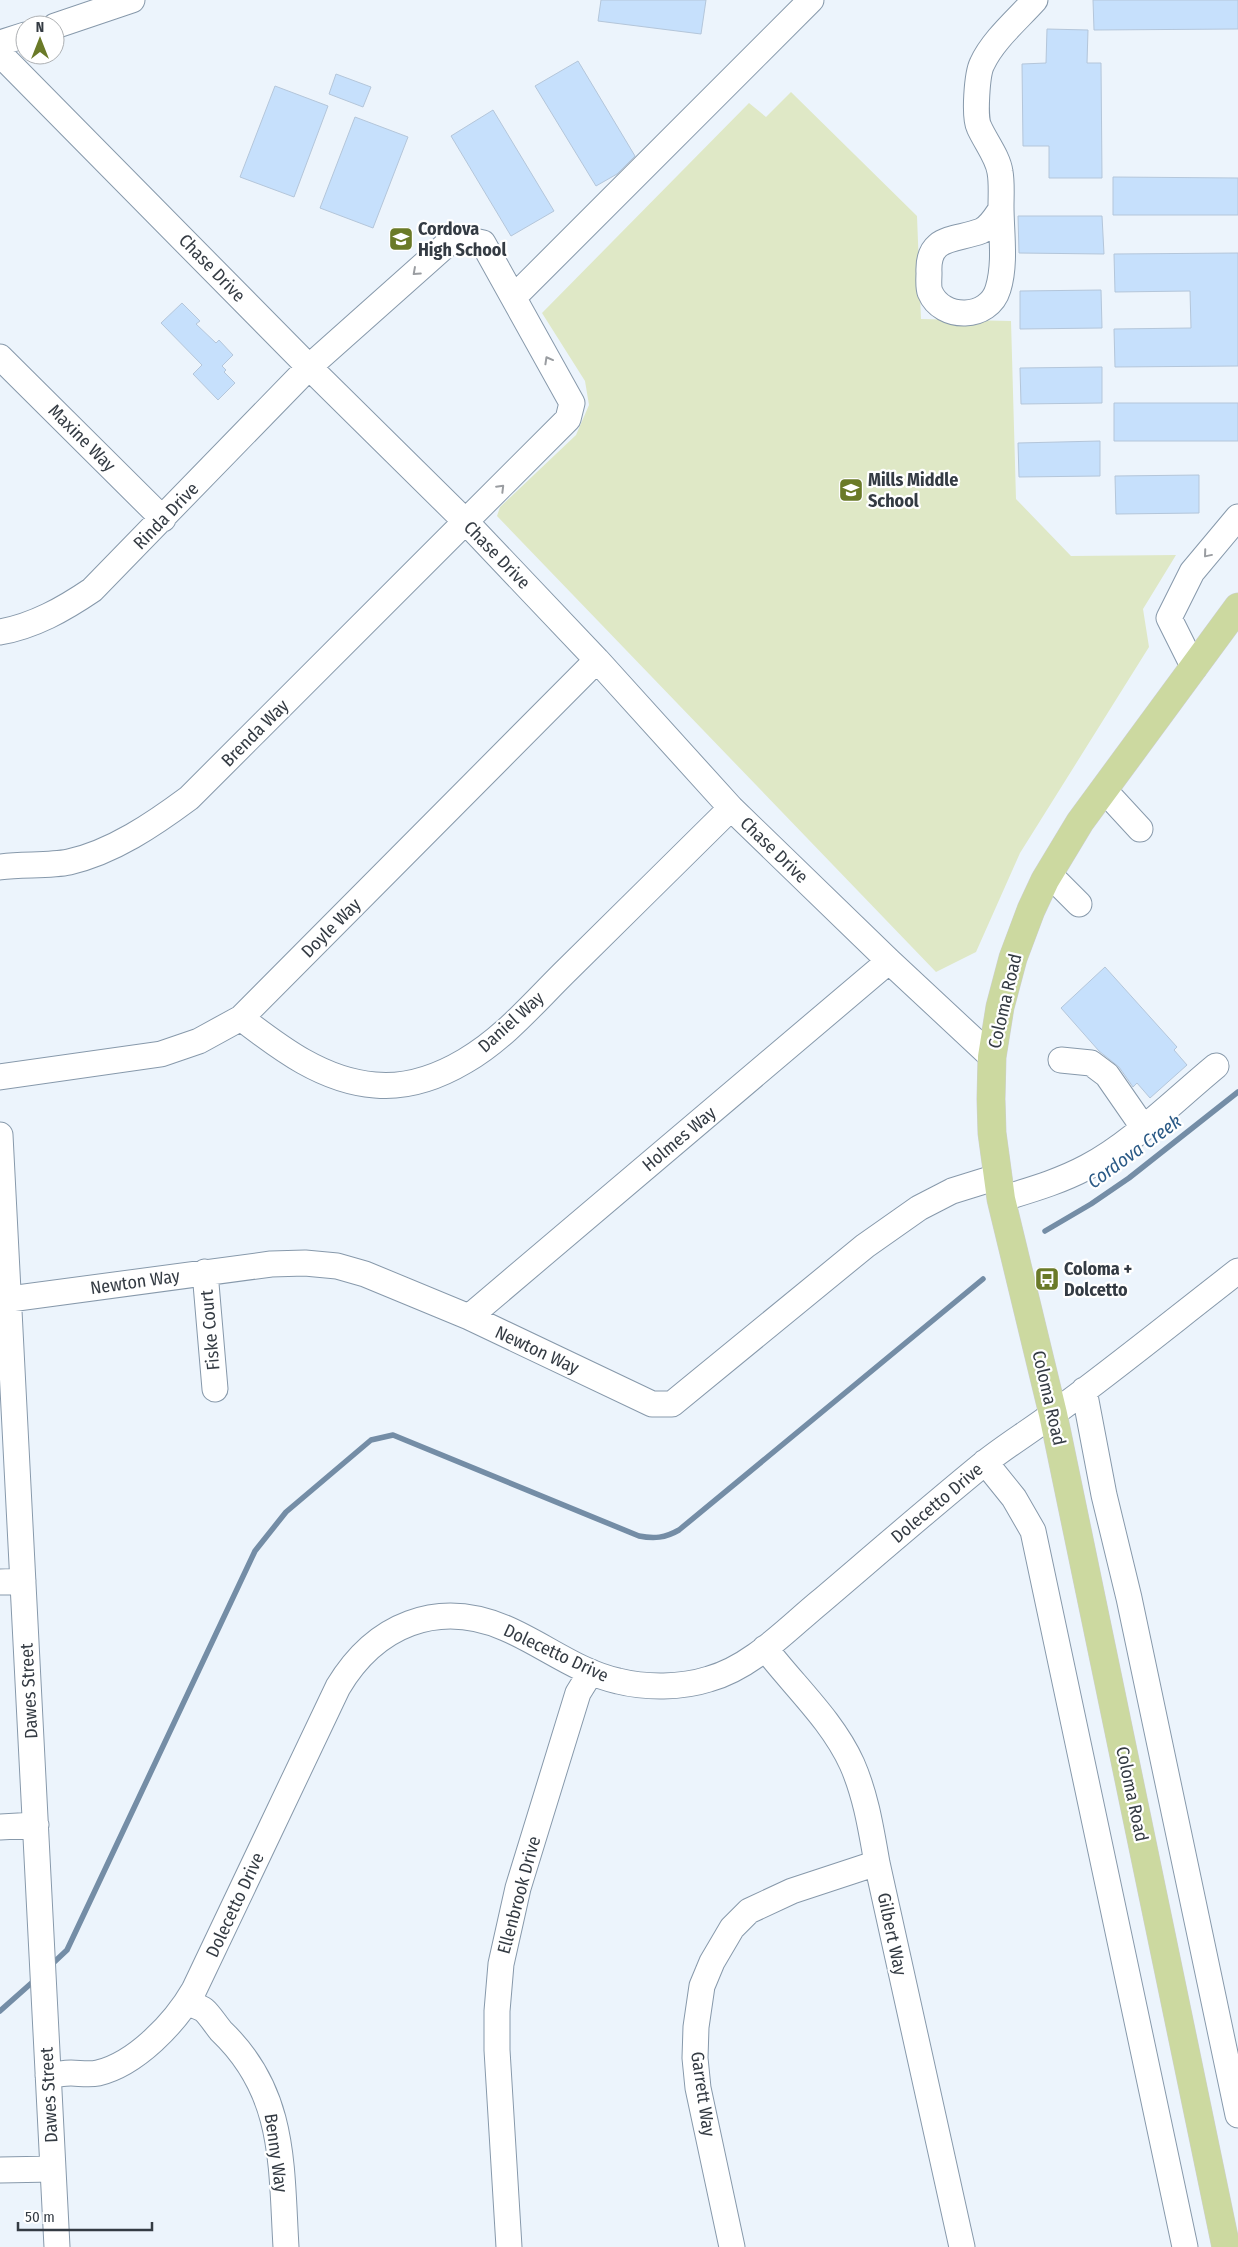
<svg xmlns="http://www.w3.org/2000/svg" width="1238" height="2247" font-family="'Fira Sans Condensed',sans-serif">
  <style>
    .green { fill: #dfe8c6 }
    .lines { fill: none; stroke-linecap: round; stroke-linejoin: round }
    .stream { stroke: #748da6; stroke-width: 5.5 }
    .building { fill: #c6e0fc; stroke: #b4c6da }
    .minor-casing { stroke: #8799ab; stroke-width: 27 }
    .major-casing { stroke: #ced0d2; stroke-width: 29 }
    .minor { stroke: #fff; stroke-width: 25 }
    .major { stroke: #ccd9a0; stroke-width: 28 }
    .oneway { stroke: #9a9da1 }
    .labels { text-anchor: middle; stroke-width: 4.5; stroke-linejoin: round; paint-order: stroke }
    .poi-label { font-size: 18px; font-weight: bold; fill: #343b43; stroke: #fff; text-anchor: start }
    .street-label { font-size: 18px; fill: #343b43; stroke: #fff }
    .water-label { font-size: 19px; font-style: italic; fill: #2b5a86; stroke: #fff }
  </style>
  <rect width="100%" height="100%" fill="#ecf4fc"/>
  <!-- green -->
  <path class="green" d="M 791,92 L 917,216 L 921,319 L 1011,321 L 1016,499 L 1071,556 L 1176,555 L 1143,609 L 1149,647 L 1020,853 L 976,952 L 936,972 L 497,516 L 500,507 L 576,435 L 589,405 L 585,381 L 542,313 L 749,103 L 766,117 Z"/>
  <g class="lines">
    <!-- stream -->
    <path class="stream" d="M 1045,1231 L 1091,1204 L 1129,1178 L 1238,1092
      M 50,1966 L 67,1950 L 255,1551 L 286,1512 L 371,1440 L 393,1435 L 639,1536 C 654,1539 665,1538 679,1530 L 983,1279
      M 0,2011 L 36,1979"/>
  </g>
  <!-- building -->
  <path class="building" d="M 601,0 L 706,0 L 701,34 L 598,21 Z
    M 1093,0 L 1238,0 L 1238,29 L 1094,30 Z
    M 1047,29 L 1088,30 L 1087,63 L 1101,63 L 1102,178 L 1049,178 L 1049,146 L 1023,146 L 1022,64 L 1046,63 Z
    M 578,61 L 635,156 L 617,174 L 596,186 L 535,86 Z
    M 336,74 L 371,87 L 363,107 L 329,94 Z
    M 275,86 L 328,106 L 294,197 L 240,177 Z
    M 493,110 L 554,211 L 511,236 L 451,136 Z
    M 355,117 L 408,137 L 373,228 L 320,208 Z
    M 1113,177 L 1238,178 L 1238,215 L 1113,215 Z
    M 1018,216 L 1102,216 L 1104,254 L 1019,253 Z
    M 1238,253 L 1238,366 L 1115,367 L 1114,329 L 1191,328 L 1190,291 L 1115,292 L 1114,254 Z
    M 1101,290 L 1102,328 L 1020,329 L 1020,291 Z
    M 182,303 L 200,321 L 196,324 L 216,343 L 219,340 L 233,355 L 222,366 L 226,370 L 224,372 L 235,383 L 218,400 L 193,374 L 202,365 L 161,323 Z
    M 1102,367 L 1102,403 L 1021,404 L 1020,368 Z
    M 1114,403 L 1238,403 L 1238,441 L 1114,441 Z
    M 1100,441 L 1100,476 L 1019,477 L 1018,443 Z
    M 1199,475 L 1199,513 L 1116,514 L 1115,476 Z
    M 1105,967 L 1177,1047 L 1174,1050 L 1187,1065 L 1150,1098 L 1137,1083 L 1133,1087 L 1119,1067 L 1099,1051 L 1061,1008 Z"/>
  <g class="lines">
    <defs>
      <path id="minor" d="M 55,26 L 132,0
        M 0,43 L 25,35
        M 0,54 L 309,367 L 466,522 L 597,660 L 731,808 L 889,961 L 992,1057
        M 1001,209 C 995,218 990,227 981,231 C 955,241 927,235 929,273 C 929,278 928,287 930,292 C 942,321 989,320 998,289 C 1006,263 1001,233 1001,206 C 1001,195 1002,183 1000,172 C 998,157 985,141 979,127 C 974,117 977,74 982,64 C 993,40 1018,19 1035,0
        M 514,297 L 811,0
        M 0,357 L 163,519
        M 0,632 C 34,626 64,609 92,590 L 309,367 L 455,237 L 483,243 L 572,403 L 568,419 L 189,798 C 154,824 113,852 69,862 C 50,866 21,864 0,867
        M 1194,668 L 1169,618 L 1192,572 L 1238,517
        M 1104,790 L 1140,829
        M 1049,874 L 1079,904
        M 241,1018 C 280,1048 323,1081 375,1085 C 407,1088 438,1077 465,1061 C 505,1038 536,1000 569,968 C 623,915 677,861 731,808
        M 1061,1060 L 1091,1063 L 1107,1075 L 1143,1127
        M 0,1077 L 161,1054 L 199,1041 L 241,1018 L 597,660
        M 0,1135 L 57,2247
        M 1001,1199 C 1030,1190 1059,1182 1087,1167 C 1130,1145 1177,1098 1216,1066
        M 205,1272 L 215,1389
        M 10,1299 L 271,1264 L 305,1263 L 337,1266 L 365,1274 L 469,1317 L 652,1404 L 672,1404 L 865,1246 L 919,1208 L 952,1191 L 997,1177
        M 469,1317 L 889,961
        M 1084,1390 L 1104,1495 L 1129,1598 L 1238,2115
        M 985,1462 L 1014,1498 L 1033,1531 L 1185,2247
        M 0,1582 L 23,1581
        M 765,1648 C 794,1686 832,1720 852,1764 C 866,1796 871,1829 877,1863 L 962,2247
        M 0,1827 L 36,1825
        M 187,2003 C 192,2005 200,2007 204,2010 C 209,2014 216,2025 221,2031 C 286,2093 281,2165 286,2247
        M 48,2075 C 55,2075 63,2073 71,2073 C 79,2073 89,2075 98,2073 C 136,2064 175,2023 194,1990 L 338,1687 C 375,1625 437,1599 505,1628 C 543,1644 577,1672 618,1681 C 646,1688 681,1688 709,1679 C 752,1667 786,1630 820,1602 C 874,1556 927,1510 982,1465 C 1004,1447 1029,1432 1053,1414 C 1116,1368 1176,1319 1238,1271
        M 0,2170 L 53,2169
        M 509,2247 L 497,2050 L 497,2011 L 501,1964 L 518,1888 L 578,1693 L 591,1672
        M 732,2247 L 698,2088 L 695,2058 L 696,2027 L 702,1986 L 712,1962 L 732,1928 L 749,1911 L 792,1891 L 877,1863"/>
      <path id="major" d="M 1226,2247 L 1053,1414 L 1001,1199 L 992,1133 L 991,1099 L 992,1057 L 1000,1007 L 1013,958 L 1031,910 L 1045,880 L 1080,822 L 1238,607"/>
    </defs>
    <!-- minor casing -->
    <use href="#minor" class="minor-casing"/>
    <!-- major casing -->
    <use href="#major" class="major-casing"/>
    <!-- minor -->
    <use href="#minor" class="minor"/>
    <!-- major -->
    <use href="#major" class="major"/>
  </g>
  <!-- one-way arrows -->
  <defs><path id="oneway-chevron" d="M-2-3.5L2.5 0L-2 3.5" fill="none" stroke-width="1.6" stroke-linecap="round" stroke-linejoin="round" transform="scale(1.25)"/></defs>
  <g class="oneway">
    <use href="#oneway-chevron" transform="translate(416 272) rotate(138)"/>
    <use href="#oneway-chevron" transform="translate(548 360) rotate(-119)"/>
    <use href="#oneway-chevron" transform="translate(501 488) rotate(-45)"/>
    <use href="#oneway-chevron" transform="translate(1207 554) rotate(130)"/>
  </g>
  <!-- icons -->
  <defs>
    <symbol id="school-square" viewBox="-11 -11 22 22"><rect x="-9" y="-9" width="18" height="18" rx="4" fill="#6a7a28" stroke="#fff"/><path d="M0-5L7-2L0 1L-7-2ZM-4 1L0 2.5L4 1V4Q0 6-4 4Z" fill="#fff"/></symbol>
    <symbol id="bus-square" viewBox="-11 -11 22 22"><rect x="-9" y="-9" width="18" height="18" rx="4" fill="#6a7a28" stroke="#fff"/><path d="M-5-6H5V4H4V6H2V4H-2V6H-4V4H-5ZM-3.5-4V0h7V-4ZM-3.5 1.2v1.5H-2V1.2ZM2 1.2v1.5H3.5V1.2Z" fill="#fff"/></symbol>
  </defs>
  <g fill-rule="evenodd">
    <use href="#school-square" x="387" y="225" width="28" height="28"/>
    <use href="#school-square" x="837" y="476" width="28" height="28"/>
    <use href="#bus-square" x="1033" y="1265" width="28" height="28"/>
  </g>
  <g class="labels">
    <!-- poi labels -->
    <g class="poi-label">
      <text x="418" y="235">Cordova<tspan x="418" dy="21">High School</tspan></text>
      <text x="868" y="486">Mills Middle<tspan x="868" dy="21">School</tspan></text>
      <text x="1064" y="1275">Coloma +<tspan x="1064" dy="21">Dolcetto</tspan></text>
    </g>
    <!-- street labels -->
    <g class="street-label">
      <text transform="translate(212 268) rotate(46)" y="6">Chase Drive</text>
      <text transform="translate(82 438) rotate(45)" y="6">Maxine Way</text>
      <text transform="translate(166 516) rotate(-46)" y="6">Rinda Drive</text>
      <text transform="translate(497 555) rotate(46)" y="6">Chase Drive</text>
      <text transform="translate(255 733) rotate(-45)" y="6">Brenda Way</text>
      <text transform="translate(774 850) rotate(44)" y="6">Chase Drive</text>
      <text transform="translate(331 928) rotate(-45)" y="6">Doyle Way</text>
      <text transform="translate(1005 1001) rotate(-77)" y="6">Coloma Road</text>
      <text transform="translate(511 1022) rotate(-42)" y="6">Daniel Way</text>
      <text transform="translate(679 1139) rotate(-40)" y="6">Holmes Way</text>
      <text transform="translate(135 1282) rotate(-8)" y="6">Newton Way</text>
      <text transform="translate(210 1330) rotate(-95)" y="6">Fiske Court</text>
      <text transform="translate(537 1350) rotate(25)" y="6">Newton Way</text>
      <text transform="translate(1049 1398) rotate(77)" y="6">Coloma Road</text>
      <text transform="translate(937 1503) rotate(-40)" y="6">Dolecetto Drive</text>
      <text transform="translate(556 1653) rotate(25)" y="6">Dolecetto Drive</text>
      <text transform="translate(29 1691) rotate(-93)" y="6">Dawes Street</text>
      <text transform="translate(1132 1794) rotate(78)" y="6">Coloma Road</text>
      <text transform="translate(519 1895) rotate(-75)" y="6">Ellenbrook Drive</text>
      <text transform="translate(235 1905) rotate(-65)" y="6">Dolecetto Drive</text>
      <text transform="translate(892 1934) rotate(78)" y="6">Gilbert Way</text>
      <text transform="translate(703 2094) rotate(82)" y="6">Garrett Way</text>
      <text transform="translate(49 2095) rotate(-93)" y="6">Dawes Street</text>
      <text transform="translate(276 2153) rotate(82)" y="6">Benny Way</text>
    </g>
    <!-- water labels -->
    <g class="water-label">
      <text transform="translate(1134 1151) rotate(-36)" y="7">Cordova Creek</text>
    </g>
  </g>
  <!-- north arrow -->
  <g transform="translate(40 40)"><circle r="24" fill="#ffffff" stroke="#aeb1b4"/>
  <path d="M0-4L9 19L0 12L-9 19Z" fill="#6a7a28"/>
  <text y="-8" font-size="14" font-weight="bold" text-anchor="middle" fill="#343b43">N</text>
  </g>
  <!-- scale -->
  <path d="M18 2222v8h134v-8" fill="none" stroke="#343b43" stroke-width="2.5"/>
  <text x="25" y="2222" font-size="15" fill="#343b43" stroke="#ffffff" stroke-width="4" paint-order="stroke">50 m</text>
</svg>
